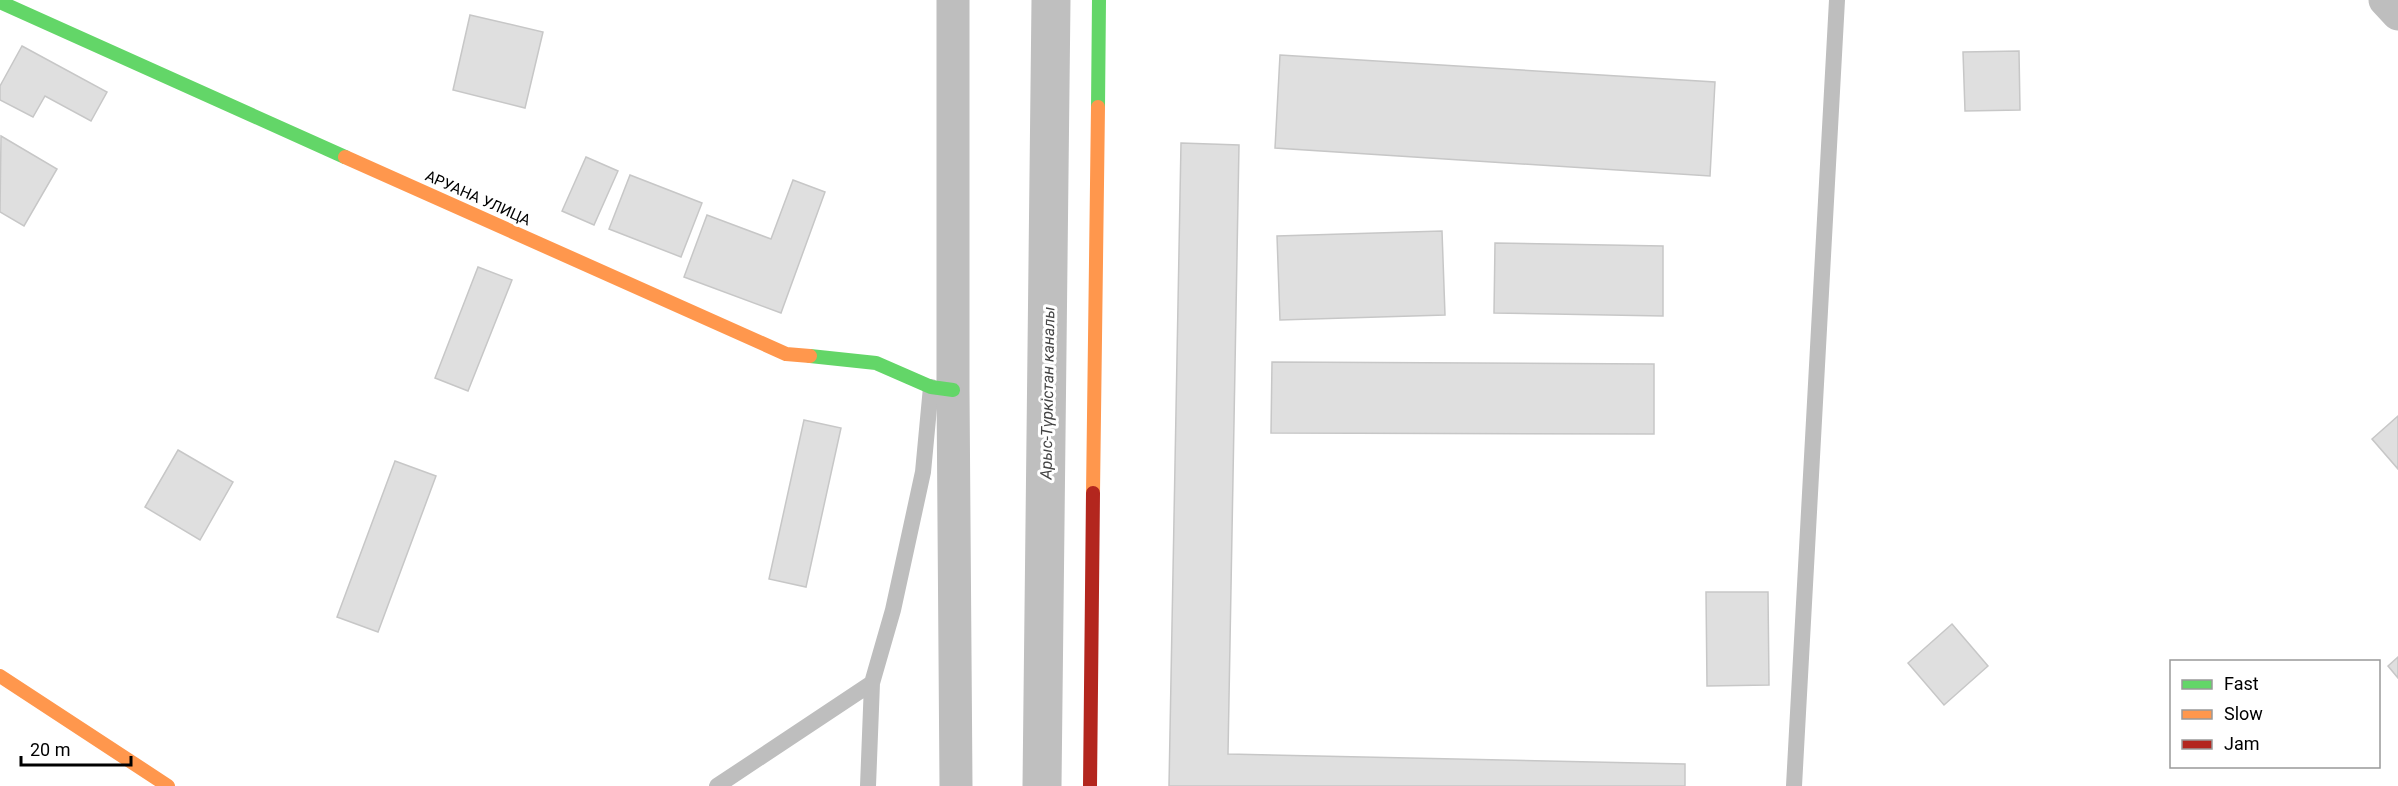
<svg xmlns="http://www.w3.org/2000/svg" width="2398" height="786" font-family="Roboto,sans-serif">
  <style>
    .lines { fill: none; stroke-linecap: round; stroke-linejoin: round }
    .canal { stroke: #bfbfbf; stroke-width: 39 }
    .building { fill: #dfdfdf; stroke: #c7c7c7; stroke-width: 1.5 }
    .lane { stroke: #bebebe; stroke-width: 16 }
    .street { stroke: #bebebe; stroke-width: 33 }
    .fast { stroke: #63d668; stroke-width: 14 }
    .slow { stroke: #ff974d; stroke-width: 14 }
    .jam { stroke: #b3261e; stroke-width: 14 }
    .labels { text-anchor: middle; stroke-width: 6; stroke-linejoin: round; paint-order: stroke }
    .street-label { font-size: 15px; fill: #000; stroke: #fff }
    .water-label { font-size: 16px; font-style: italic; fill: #444; stroke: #fff }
  </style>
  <rect width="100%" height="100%" fill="#fff"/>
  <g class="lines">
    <!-- canal -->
    <path class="canal" d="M 1042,786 L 1051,0"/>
  </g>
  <!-- building -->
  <path class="building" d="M 470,15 L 543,32 L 525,108 L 453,90 Z
    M 22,46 L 107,92 L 91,121 L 45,96 L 33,117 L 0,100 L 0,86 Z
    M 2019,51 L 2020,110 L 1965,111 L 1963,52 Z
    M 1280,55 L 1715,82 L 1710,176 L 1275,148 Z
    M 1,136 L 57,169 L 24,226 L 0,212 Z
    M 1181,143 L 1239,145 L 1228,754 L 1685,764 L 1685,786 L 1169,786 Z
    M 586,157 L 618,171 L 594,225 L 562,211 Z
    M 630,175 L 702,203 L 681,257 L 609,229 Z
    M 793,180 L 825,192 L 781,313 L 684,277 L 707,215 L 771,239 Z
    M 1442,231 L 1445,315 L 1280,320 L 1277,236 Z
    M 1495,243 L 1663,246 L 1663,316 L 1494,313 Z
    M 478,267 L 512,280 L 468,391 L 435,378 Z
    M 1272,362 L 1654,364 L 1654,434 L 1271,433 Z
    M 2398,416 L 2398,469 L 2372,439 Z
    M 804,420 L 841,428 L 806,587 L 769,579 Z
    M 178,450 L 233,482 L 200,540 L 145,507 Z
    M 395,461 L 436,476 L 378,632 L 337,617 Z
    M 1706,592 L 1768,592 L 1769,685 L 1707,686 Z
    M 1952,624 L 1988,666 L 1944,705 L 1908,663 Z
    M 2398,657 L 2398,678 L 2388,666 Z"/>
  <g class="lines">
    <!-- lane -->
    <path class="lane" d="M 717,786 L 872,683
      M 868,786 L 872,683 L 893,610 L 923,472 L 931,387
      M 1794,786 L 1837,0"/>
    <!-- street -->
    <path class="street" d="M 953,0 L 953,390 L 956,786
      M 2385,0 L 2398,14"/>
    <!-- fast -->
    <path class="fast" d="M 0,2 L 345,157
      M 1098,107 L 1099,0
      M 810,356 L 876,363 L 931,387 L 953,390"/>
    <!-- slow -->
    <path class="slow" d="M 345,157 L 786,354 L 810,356
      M 1093,493 L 1098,107
      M 0,676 L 168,786"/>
    <!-- jam -->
    <path class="jam" d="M 1090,786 L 1093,493"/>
  </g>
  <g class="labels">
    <!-- street labels -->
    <g class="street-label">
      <text transform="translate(478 198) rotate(24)" y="5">АРУАНА УЛИЦА</text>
    </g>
    <!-- water labels -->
    <g class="water-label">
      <text transform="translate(1047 393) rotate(-89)" y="6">Арыс-Түркістан каналы</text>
    </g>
  </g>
  <!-- legend -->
  <rect x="2170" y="660" width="210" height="108" fill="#ffffff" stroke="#999999" stroke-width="1.5"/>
  <rect x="2182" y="680" width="30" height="9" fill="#63d668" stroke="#999999" stroke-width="1.5"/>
  <text x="2224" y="690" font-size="18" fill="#000000">Fast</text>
  <rect x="2182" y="710" width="30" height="9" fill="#ff974d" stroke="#999999" stroke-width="1.5"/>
  <text x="2224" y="720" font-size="18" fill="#000000">Slow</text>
  <rect x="2182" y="740" width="30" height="9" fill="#b3261e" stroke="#999999" stroke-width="1.5"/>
  <text x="2224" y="750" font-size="18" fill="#000000">Jam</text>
  <!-- scale -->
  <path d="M21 756v9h110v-9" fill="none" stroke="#000000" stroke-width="3"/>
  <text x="30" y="756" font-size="18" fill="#000000" stroke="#ffffff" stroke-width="4.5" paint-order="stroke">20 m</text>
</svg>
